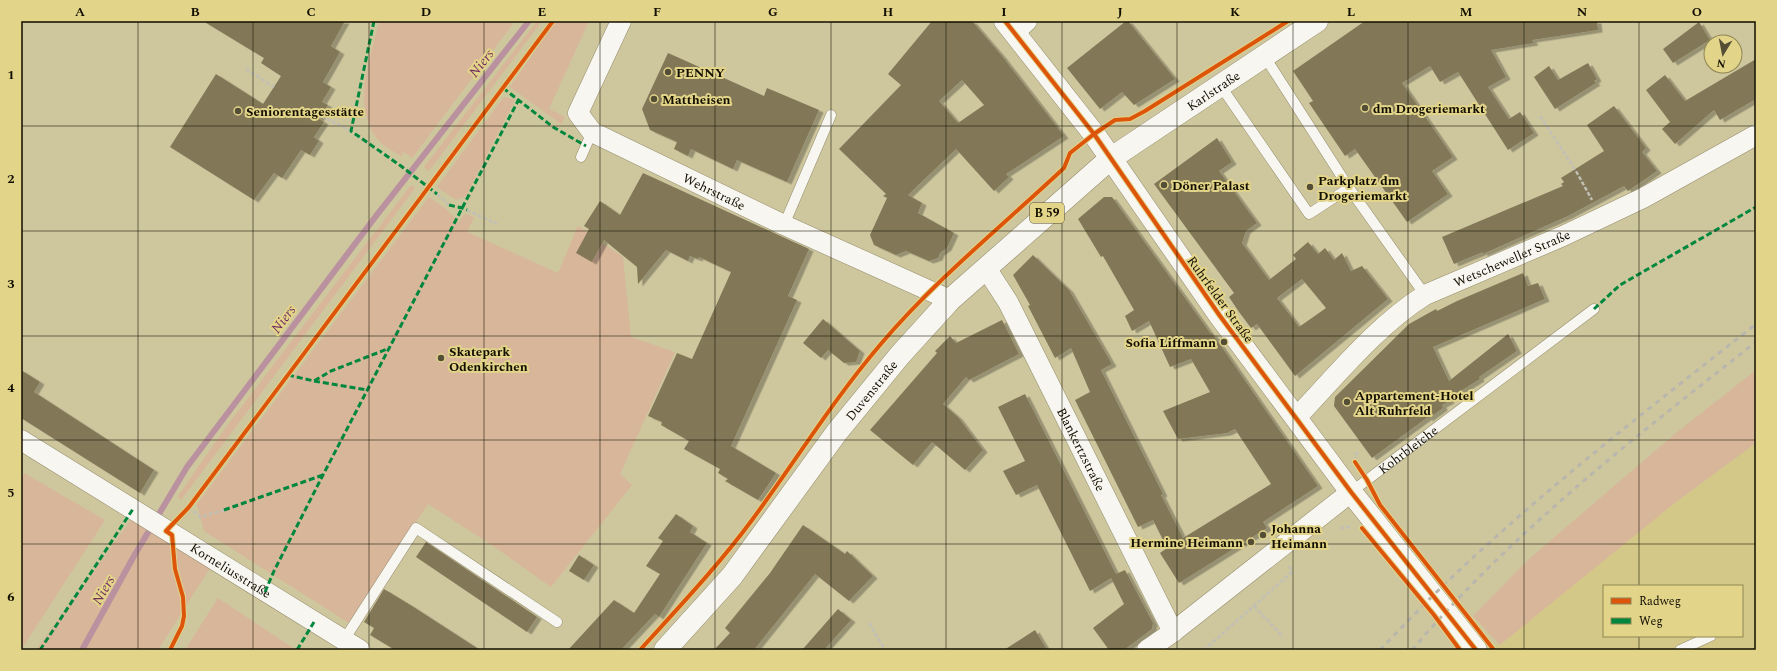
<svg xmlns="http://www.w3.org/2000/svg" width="1777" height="671" font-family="Spectral,serif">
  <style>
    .built { fill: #d4c888; fill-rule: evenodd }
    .green { fill: #d8b69a }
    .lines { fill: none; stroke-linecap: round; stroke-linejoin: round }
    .stream { stroke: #ba929f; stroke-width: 6 }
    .building { fill: #827859; fill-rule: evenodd; filter: url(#shadow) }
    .service-casing { stroke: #958e6e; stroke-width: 11 }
    .minor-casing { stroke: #958e6e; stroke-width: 21 }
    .secondary-casing { stroke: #958e6e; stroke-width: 23 }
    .primary-casing { stroke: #958e6e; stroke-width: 23 }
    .path { stroke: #c2c0b5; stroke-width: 2.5; stroke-dasharray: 4 2; stroke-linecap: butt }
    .service { stroke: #f8f6f0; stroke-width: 10 }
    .minor { stroke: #f8f6f0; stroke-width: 20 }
    .secondary { stroke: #f8f6f0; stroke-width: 22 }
    .primary { stroke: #f8f6f0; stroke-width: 22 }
    .rail { stroke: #b9b7ad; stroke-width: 3; stroke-dasharray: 5 5; stroke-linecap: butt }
    .quiet { stroke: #00873e; stroke-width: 3; stroke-dasharray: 6 3; stroke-linecap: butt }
    .cycleway-casing { stroke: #e2d489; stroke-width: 6 }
    .cycleway { stroke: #dd550b; stroke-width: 4 }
    .grid { fill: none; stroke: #120e00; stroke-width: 1; stroke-opacity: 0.55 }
    .poi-dot { fill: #544e37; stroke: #e2d489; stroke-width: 1.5 }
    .labels { text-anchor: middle; stroke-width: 4; stroke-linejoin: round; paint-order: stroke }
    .shield { fill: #e2d489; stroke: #504929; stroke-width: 1 }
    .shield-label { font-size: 12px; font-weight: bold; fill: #120e00 }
    .poi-label { font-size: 13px; font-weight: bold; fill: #120e00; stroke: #e2d489; text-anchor: start }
    .street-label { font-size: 13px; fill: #120e00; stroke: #e2d489 }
    .water-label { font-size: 14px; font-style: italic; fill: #732f61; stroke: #e2d489 }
    .neatline { fill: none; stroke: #120e00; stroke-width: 1.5 }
    .grid-label { font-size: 13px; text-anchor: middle; font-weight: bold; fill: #120e00 }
  </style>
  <defs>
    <filter id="shadow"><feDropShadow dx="4.5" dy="2.5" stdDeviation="0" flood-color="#0004"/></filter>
  </defs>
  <rect width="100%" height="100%" fill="#cec69d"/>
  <!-- built -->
  <path class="built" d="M 1756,443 L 1756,650 L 1491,650 L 1676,502 ZM 1604,586 L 1742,586 L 1742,636 L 1604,636 Z"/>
  <!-- green -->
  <path class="green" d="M 379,21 L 515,21 L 412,158 L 403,151 L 402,157 C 395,152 385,147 379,141 C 350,107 371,59 379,21 Z
    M 537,21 L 542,21 L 429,171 L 424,167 Z
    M 556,21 L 589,21 L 549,109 L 565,117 L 561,124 L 510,87 Z
    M 504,97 L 515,100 L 466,196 L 456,200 L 437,187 Z
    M 411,185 L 415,188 L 181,500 L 178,496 L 226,427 Z
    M 429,197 L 447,210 L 459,222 L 465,214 L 474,217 L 467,232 L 558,273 L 578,226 L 623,257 L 631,337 L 675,352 L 620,474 L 632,485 L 551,587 L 492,545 L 428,504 L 349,623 L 204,531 L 197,504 Z
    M 1756,370 L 1756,443 L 1676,502 L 1500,645 L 1473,616 L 1528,560 L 1676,433 Z
    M 24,473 L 105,520 L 21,650 L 21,479 Z
    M 133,517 L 210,568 L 158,650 L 36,650 Z
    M 218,598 L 293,648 L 292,650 L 185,650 Z"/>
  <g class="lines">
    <!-- stream -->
    <path class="stream" d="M 82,650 L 134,556 L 187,467 L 376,216 L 529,21"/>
  </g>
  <!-- building -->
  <path class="building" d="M 203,21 L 345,21 L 331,46 L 340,52 L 323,82 L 331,87 L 322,102 L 328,105 L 319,119 L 324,122 L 314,137 L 319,141 L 310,155 L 301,150 L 282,178 L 274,173 L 254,200 L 170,147 L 216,74 L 263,104 L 281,76 L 261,63 L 264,58 Z
    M 932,21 L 972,21 L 1002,56 L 1064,136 L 1006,174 L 1009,177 L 994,191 L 956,149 L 908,195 L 922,203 L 918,213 L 954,233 L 947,248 L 940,253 L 938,258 L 929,261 L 906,251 L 896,255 L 874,245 L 870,235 L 887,198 L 883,196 L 886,194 L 839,149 L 901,85 L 888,74 ZM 962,80 L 984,105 L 958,123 L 939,101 Z
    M 1126,21 L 1128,21 L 1175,79 L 1134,105 L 1122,92 L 1100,109 L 1067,68 Z
    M 1365,21 L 1597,21 L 1598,30 L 1532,40 L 1534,43 L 1491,50 L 1506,77 L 1488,87 L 1509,119 L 1520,112 L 1534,133 L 1508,150 L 1458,72 L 1440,82 L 1430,66 L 1402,83 L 1453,157 L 1432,171 L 1448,194 L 1407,222 L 1355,149 L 1345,156 L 1309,103 L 1313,101 L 1293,71 Z
    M 1699,22 L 1710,40 L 1673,63 L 1663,49 Z
    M 668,53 L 764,96 L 767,88 L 819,110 L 787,182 L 737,160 L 733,169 L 691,149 L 688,156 L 674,149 L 677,142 L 650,130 L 642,109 Z
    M 1756,59 L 1756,99 L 1720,120 L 1714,110 L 1675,144 L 1662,129 L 1670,122 L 1646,90 L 1665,75 L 1685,101 Z
    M 1588,63 L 1597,79 L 1594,81 L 1596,83 L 1555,109 L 1534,77 L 1549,66 L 1558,80 Z
    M 1614,106 L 1646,148 L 1642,152 L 1657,171 L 1628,191 L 1624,186 L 1568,216 L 1483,254 L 1483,252 L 1454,264 L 1442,237 L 1563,186 L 1561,184 L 1564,182 L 1561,178 L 1604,151 L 1587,125 Z
    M 1217,138 L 1232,162 L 1219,171 L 1257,223 L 1246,231 L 1242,243 L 1269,280 L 1296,259 L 1293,255 L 1308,242 L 1318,254 L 1325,248 L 1334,260 L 1342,253 L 1351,271 L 1362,266 L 1388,299 L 1295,376 L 1257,324 L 1251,328 L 1239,312 L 1229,297 L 1234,293 L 1154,184 ZM 1302,279 L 1326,308 L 1299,327 L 1277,298 Z
    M 643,173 L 809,249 L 788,296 L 797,300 L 731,446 L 776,473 L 758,500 L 725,481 L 728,479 L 718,473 L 720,469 L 684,449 L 689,441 L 661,425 L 662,422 L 648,416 L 677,353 L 692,359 L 731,272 L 699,257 L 698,259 L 690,256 L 688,261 L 666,250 L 638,284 L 637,267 L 604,240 L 592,262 L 576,253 L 589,229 L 584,226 L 600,201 L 620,215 Z
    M 1104,197 L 1112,197 L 1211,334 L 1212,333 L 1318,486 L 1263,522 L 1267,528 L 1179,583 L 1160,553 L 1167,548 L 1153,520 L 1138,527 L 1075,400 L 1090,392 L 1071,348 L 1055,358 L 1028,306 L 1030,305 L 1013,275 L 1033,255 L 1069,290 L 1112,364 L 1101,370 L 1163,494 L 1161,495 L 1183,538 L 1271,484 L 1235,429 L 1227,433 L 1178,439 L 1163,411 L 1210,392 L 1191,359 L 1170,367 L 1149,321 L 1132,331 L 1125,316 L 1134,310 L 1103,256 L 1101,257 L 1078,219 Z
    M 1523,273 L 1528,286 L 1538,283 L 1545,299 L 1433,347 L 1449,381 L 1508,334 L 1517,351 L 1479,377 L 1480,379 L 1456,394 L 1449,399 L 1450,401 L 1442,405 L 1443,408 L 1428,419 L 1428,417 L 1372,458 L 1334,406 L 1335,397 L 1409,324 L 1436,309 L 1437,311 L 1457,301 Z
    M 823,319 L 860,351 L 856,362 L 844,363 L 828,350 L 821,358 L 803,343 Z
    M 1002,320 L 1019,354 L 969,380 L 966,377 L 943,404 L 958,417 L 983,450 L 965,470 L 932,442 L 913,465 L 870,430 L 937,353 L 935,351 L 950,336 L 956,343 Z
    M 21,370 L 40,382 L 34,392 L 154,470 L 140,493 L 21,418 Z
    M 1025,394 L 1116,574 L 1125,570 L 1153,623 L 1152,629 L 1124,650 L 1109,650 L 1093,628 L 1124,604 L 1111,578 L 1090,591 L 1037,485 L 1016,495 L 1003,471 L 1025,461 L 998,407 Z
    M 676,514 L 693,526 L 690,532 L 707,543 L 659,617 L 655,614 L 621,650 L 568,650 L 614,600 L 634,613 L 660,574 L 646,566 L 663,541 L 658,538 Z
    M 803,525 L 845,554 L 847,551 L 873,576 L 849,601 L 815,574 L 754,650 L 714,650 L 730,633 L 725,628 L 770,573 Z
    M 426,542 L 537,617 L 527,632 L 416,557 Z
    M 579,555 L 594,565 L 584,580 L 569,571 Z
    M 384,589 L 412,606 L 480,650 L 395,650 L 370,635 L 374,628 L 364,622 Z
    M 838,609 L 851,620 L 824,650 L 802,650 Z
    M 1035,630 L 1047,650 L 1004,650 Z"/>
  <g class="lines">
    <defs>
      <g id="service">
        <path d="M 1265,57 L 1349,188 L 1425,295"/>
        <path d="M 1220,85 L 1309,214 L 1349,188"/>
        <path d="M 581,157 L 592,132"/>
        <path d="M 784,225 L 831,115"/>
        <path id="s1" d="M 1351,492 L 1594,309"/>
        <path d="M 344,640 L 416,528 L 557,622"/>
        <path d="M 1680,650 L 1711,636"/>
      </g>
      <g id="minor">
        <path id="s2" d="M 621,21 L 578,113 L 592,132 L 784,225 L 950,300"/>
        <path d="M 1015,32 L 1027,21"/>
        <path id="s3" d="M 986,268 L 1008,302 L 1173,632"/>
        <path id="s4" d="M 1296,418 C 1336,376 1376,326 1425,295 L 1563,236 L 1643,198 L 1756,135"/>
        <path id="s5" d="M 21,440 L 360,650"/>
        <path d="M 1147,650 L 1173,632 L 1351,492"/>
      </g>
      <path id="secondary" d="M 1005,21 L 1094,134 L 1220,316 L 1351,492 L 1476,650"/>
      <g id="primary">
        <path id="s6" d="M 665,650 L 732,576 L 837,432 L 900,355 L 950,300 L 1110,159 L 1317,21"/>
      </g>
    </defs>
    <!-- service casing -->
    <use href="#service" class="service-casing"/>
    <!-- minor casing -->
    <use href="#minor" class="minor-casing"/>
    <!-- secondary casing -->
    <use href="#secondary" class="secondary-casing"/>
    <!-- primary casing -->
    <use href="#primary" class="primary-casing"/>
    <!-- path -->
    <path class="path" d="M 246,69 L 274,87
      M 321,116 L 351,131
      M 1540,116 L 1576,171 L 1592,200
      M 437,194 L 449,205
      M 467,210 L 497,224
      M 1355,461 L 1357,452
      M 189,507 L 200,517 L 224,510
      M 1340,528 L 1351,527
      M 1254,606 L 1283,637
      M 869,623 L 885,650
      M 1204,650 L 1292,572 L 1289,566"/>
    <!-- service -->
    <use href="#service" class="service"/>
    <!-- minor -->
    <use href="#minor" class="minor"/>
    <!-- secondary -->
    <use href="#secondary" class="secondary"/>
    <!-- primary -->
    <use href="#primary" class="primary"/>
    <!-- rail -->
    <path class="rail" d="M 1380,650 C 1403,626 1426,602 1450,579 C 1546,488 1652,406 1756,324
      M 1412,650 C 1512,532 1635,437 1756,342"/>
    <!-- quiet -->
    <path class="quiet" d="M 374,21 L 351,131 L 401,166 L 437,194
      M 503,88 L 553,127 L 586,146
      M 449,205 L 462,208 L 467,210
      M 1594,309 L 1620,285 L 1756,207
      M 288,375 L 314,381 L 331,371 L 390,348
      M 314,381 L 367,390
      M 224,510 L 323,475
      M 265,592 L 274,571 L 323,475 L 519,99
      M 40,650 L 133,509
      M 297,650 L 314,622"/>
    <defs>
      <path id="cycleway" d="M 1005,21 L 1094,134 L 1220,316 L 1351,492 L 1476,650
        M 1355,462 L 1367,480 L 1380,505 L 1494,650
        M 1362,528 L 1434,615 L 1460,650
        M 170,650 L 182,626 L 184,616 L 183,597 L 175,569 L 172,535 L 166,531 L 189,507 L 553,21
        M 640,650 C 678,608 718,566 752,520 C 795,462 833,400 880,345 C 935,280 1002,226 1064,168 L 1070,153 L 1094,134 L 1115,120 L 1130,119 L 1145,111 L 1288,21"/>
    </defs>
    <!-- cycleway casing -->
    <use href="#cycleway" class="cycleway-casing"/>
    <!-- cycleway -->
    <use href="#cycleway" class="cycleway"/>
  </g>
  <!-- grid -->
  <path class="grid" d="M 138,21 L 138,650M 253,21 L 253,650M 369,21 L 369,650M 484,21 L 484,650M 600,21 L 600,650M 715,21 L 715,650M 831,21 L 831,650M 946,21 L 946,650M 1062,21 L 1062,650M 1177,21 L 1177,650M 1293,21 L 1293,650M 1408,21 L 1408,650M 1524,21 L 1524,650M 1639,21 L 1639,586M 21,126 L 1756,126M 21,231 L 1756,231M 21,336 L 1756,336M 21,440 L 1756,440M 21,544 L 1756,544M 1639,636 L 1639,650"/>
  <!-- markers -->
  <g class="poi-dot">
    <circle cx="668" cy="72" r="4"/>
    <circle cx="654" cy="99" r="4"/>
    <circle cx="1365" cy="108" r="4"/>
    <circle cx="238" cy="111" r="4"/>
    <circle cx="1164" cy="185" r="4"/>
    <circle cx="1310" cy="187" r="4"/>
    <circle cx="1224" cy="342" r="4"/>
    <circle cx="441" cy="358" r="4"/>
    <circle cx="1347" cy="402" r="4"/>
    <circle cx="1263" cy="535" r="4"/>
    <circle cx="1251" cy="542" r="4"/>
  </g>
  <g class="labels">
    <!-- shield labels -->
    <rect class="shield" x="1030" y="203" width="34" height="20" rx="3"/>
    <g class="shield-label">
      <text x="1047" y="217">B 59</text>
    </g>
    <!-- poi labels -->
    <g class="poi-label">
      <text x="676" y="77">PENNY</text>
      <text x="662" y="104">Mattheisen</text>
      <text x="1373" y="113">dm Drogeriemarkt</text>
      <text x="246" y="116">Seniorentagesstätte</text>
      <text x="1318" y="185">Parkplatz dm<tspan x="1318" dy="15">Drogeriemarkt</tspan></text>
      <text x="1172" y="190">Döner Palast</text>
      <text x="1216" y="347" text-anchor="end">Sofia Liffmann</text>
      <text x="449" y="356">Skatepark<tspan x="449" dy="15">Odenkirchen</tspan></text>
      <text x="1355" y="400">Appartement-Hotel<tspan x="1355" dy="15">Alt Ruhrfeld</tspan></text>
      <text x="1271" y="533">Johanna<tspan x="1271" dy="15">Heimann</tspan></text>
      <text x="1243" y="547" text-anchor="end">Hermine Heimann</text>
    </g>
    <!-- street labels -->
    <g class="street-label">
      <text dy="5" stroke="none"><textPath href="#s6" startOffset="789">Karlstraße</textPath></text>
      <text dy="5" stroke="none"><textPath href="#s2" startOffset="261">Wehrstraße</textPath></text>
      <text dy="5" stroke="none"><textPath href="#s4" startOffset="273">Wetscheweller Straße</textPath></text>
      <text transform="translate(1221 299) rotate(54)" y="5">Ruhrfelder Straße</text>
      <text dy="5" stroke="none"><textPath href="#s6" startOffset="332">Duvenstraße</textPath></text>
      <text dy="5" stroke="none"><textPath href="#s3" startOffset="205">Blankertzstraße</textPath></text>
      <text dy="5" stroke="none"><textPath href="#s1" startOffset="71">Kohrbleiche</textPath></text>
      <text dy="5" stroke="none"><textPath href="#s5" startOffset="247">Korneliusstraße</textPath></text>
    </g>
    <!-- water labels -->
    <g class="water-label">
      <text transform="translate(481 63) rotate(-52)" y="5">Niers</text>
      <text transform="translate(283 319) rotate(-53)" y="5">Niers</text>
      <text transform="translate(103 590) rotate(-60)" y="5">Niers</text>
    </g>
  </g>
  <!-- border -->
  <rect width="1777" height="671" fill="none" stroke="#e2d489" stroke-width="44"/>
  <!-- legend -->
  <rect x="1603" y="585" width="140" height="52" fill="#e2d489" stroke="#8f8552"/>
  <rect x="1611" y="598" width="20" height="6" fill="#dd550b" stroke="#8f8552"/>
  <text x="1639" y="605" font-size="12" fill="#120e00">Radweg</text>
  <rect x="1611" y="618" width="20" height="6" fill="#00873e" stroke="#8f8552"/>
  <text x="1639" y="625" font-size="12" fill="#120e00">Weg</text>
  <!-- north arrow -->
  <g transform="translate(1723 54) rotate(190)"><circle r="19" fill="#e2d489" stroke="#8f8552"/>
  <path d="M0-3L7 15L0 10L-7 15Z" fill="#544e37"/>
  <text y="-6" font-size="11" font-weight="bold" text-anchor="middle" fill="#120e00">N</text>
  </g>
  <rect x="22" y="22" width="1733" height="627" class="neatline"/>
  <g class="grid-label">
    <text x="80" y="16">A</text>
    <text x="195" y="16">B</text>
    <text x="311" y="16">C</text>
    <text x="426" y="16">D</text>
    <text x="542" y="16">E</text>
    <text x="657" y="16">F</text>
    <text x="773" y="16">G</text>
    <text x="888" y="16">H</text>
    <text x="1004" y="16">I</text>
    <text x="1120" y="16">J</text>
    <text x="1235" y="16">K</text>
    <text x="1351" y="16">L</text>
    <text x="1466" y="16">M</text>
    <text x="1582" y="16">N</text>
    <text x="1697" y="16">O</text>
    <text x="11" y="79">1</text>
    <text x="11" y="183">2</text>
    <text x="11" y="288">3</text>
    <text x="11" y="392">4</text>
    <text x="11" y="497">5</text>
    <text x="11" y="601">6</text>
  </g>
</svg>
